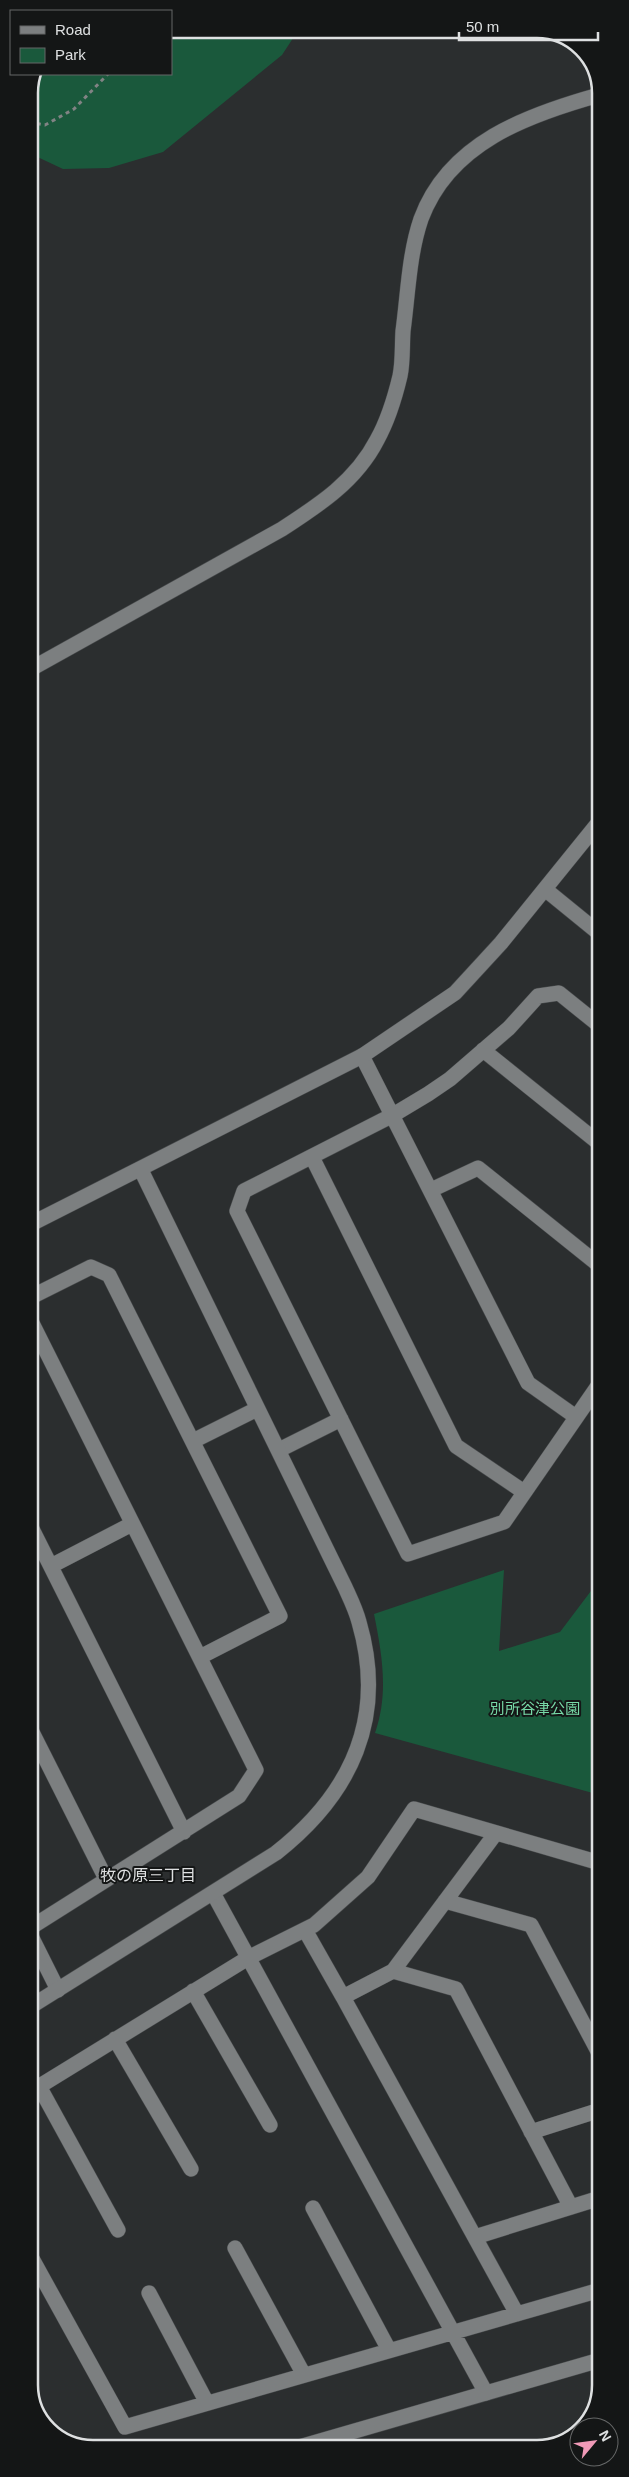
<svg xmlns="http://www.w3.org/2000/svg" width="629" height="2477" font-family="Helvetica,'Noto Sans JP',sans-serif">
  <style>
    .green { fill: #1a593c }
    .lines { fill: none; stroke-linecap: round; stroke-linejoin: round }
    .minor-casing { stroke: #484b4c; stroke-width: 16 }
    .tertiary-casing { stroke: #484b4c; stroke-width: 16 }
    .path { stroke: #818384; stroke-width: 3; stroke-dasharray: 4 4; stroke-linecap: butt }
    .minor { stroke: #7c7f80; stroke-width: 15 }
    .tertiary { stroke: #7c7f80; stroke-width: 15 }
    .labels { text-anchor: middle; stroke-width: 4; stroke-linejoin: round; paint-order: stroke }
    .park-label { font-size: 15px; fill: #77d9a7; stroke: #141616 }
    .neighbourhood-label { font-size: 16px; fill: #dee0e1; stroke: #141616 }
    .rim { fill: none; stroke: #dee0e1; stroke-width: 2.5 }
  </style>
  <rect width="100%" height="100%" fill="#2b2e2f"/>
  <!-- green -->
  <path class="green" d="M 171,29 L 299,29 L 282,55 L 163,152 L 109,168 L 63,169 L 29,153 L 29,93 L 37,74 L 171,74 Z
    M 504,1570 L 499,1651 L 560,1632 L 600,1579 L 600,1795 L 375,1733 C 389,1693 382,1654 374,1614 Z"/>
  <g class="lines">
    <defs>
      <path id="minor" d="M 600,1026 L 559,993 L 538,996 L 509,1028 L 450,1079 L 428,1094 L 393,1115 L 244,1191 L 237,1211 L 408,1554 L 504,1522 L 600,1383
        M 483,1050 L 600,1144
        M 362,1056 L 528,1383 L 576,1417
        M 312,1157 L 456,1446 L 524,1492
        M 431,1190 L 478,1168 L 600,1266
        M 29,1298 L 91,1267 L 109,1275 L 280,1616 L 200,1657
        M 29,1317 L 256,1770 L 239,1796 L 30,1928
        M 193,1441 L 257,1409
        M 279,1450 L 341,1419
        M 29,1523 L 184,1832
        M 51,1566 L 132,1524
        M 30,1728 L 106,1879
        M 213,1893 L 486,2393
        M 445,1901 L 531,1925 L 600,2055
        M 305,1930 L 343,1997
        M 30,1934 L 58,1990
        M 393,1971 L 496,1833
        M 193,1991 L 270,2125
        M 115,2039 L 191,2169
        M 39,2086 L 118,2230
        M 30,2092 L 248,1958 L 314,1925 L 368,1877 L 414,1809 L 600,1863
        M 531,2132 L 600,2110
        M 313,2208 L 389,2350
        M 475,2237 L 600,2198
        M 235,2248 L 304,2375
        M 30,2255 L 125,2427 L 600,2290
        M 149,2293 L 207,2403
        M 517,2314 L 343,1997 L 393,1971 L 456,1989 L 571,2207
        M 542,2447 L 554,2444"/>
      <path id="tertiary" d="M 29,670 L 282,529 C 319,505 356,481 377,440 C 387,422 395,397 400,376 C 403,362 402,346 403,331 C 408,294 409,254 421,219 C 449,143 527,115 599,95
        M 546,890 L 600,934
        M 29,1225 L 362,1056 L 455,993 L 501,943 L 599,822
        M 30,2007 L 276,1853 C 351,1794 387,1718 359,1622 C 356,1610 350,1598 345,1587 L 141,1170
        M 296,2448 L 600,2360"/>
    </defs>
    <!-- minor casing -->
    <use href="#minor" class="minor-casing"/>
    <!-- tertiary casing -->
    <use href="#tertiary" class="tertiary-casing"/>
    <!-- path -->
    <path class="path" d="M 29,122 L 45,125 L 74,109 L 108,74"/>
    <!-- minor -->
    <use href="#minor" class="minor"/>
    <!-- tertiary -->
    <use href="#tertiary" class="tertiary"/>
  </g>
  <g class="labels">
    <!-- park labels -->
    <g class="park-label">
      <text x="535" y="1714">別所谷津公園</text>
    </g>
    <!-- neighbourhood labels -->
    <g class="neighbourhood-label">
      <text x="148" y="1881">牧の原三丁目</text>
    </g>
  </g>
  <!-- crop -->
  <path d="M0 0H629V2477H0ZM93 38H537A55 55 0 0 1 592 93V2385A55 55 0 0 1 537 2440H93A55 55 0 0 1 38 2385V93A55 55 0 0 1 93 38Z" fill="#141616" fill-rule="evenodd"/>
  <path class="rim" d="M93 38H537A55 55 0 0 1 592 93V2385A55 55 0 0 1 537 2440H93A55 55 0 0 1 38 2385V93A55 55 0 0 1 93 38Z"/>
  <!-- legend -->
  <rect x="10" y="10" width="162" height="65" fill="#141616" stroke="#656767"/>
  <rect x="20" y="26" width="25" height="8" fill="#7c7f80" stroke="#656767"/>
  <text x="55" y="35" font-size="15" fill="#dee0e1">Road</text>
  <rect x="20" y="48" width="25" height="15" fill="#1a593c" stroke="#656767"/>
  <text x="55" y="60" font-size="15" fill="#dee0e1">Park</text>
  <!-- north arrow -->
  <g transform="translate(594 2442) rotate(61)"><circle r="24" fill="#141616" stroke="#656767"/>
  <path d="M0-4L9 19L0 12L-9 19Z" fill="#f09ab7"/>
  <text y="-8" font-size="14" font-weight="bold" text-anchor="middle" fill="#dee0e1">N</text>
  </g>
  <!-- scale -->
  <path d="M459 32v8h139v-8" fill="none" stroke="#dee0e1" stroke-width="2.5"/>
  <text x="466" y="32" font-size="15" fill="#dee0e1" stroke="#141616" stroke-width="4" paint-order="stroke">50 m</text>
</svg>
